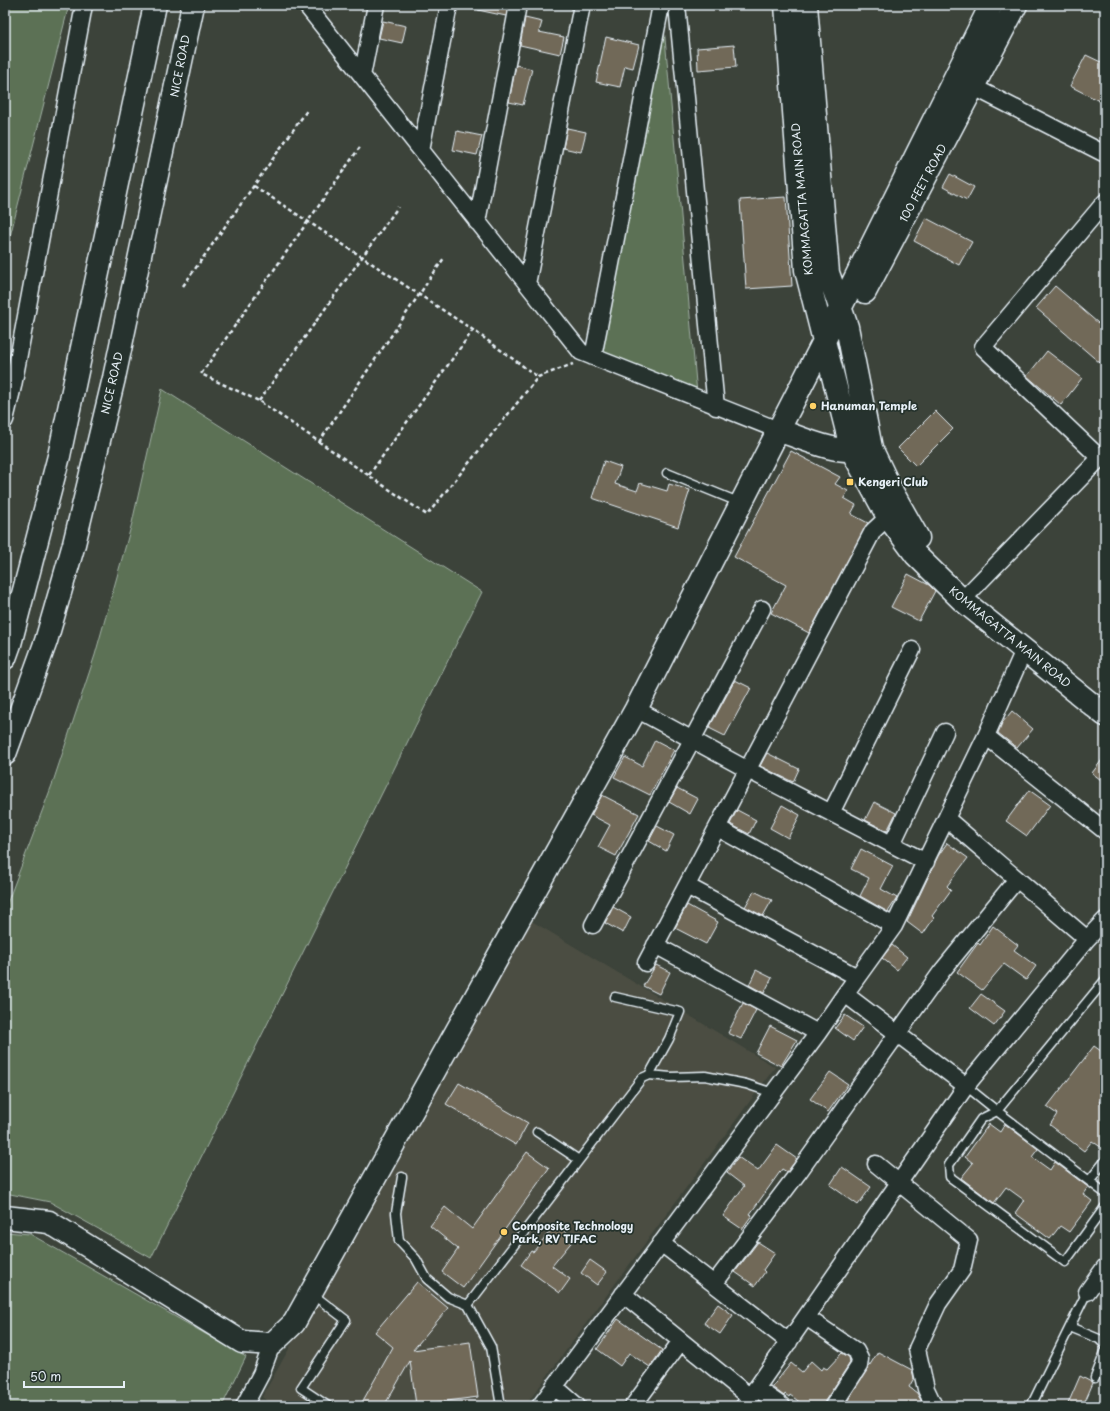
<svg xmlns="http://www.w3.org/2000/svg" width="1110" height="1411" font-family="'Playpen Sans',sans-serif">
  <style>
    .built { fill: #4c4e43 }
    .green { fill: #5b7154; stroke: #a2b1a6 }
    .building { fill: #716959; stroke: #e8f1f8 }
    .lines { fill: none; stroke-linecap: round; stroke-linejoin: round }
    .lane-casing { stroke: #e8f1f8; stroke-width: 11 }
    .street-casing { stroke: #e8f1f8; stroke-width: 19 }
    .secondary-casing { stroke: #e8f1f8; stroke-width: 25 }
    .highway-casing { stroke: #e8f1f8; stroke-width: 25 }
    .path { stroke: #e8f1f8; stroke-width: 2.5; stroke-dasharray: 4 3; stroke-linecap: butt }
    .lane { stroke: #26332d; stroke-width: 8 }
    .street { stroke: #26332d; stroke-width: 16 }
    .secondary { stroke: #26332d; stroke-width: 22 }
    .highway { stroke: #26332d; stroke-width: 22 }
    .poi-dot { fill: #ffd166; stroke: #26332d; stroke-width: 1.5 }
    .labels { text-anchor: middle; stroke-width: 3.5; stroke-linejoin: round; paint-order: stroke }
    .street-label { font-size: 11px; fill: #e8f1f8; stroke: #26332d }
    .poi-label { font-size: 11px; font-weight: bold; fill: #e8f1f8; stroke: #26332d; text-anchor: start }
  </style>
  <rect width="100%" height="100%" fill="#3c433a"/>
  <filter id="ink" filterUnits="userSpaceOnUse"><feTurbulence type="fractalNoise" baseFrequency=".025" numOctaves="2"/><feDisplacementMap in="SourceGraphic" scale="8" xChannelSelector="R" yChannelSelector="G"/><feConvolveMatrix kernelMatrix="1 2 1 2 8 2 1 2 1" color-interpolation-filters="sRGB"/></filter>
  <g filter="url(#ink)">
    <!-- built -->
    <path class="built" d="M 530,920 L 775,1067 L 525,1406 L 274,1406 L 262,1397 Z"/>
    <!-- green -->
    <path class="green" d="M 5,5 L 69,5 L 5,256 Z
      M 664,27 L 697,394 L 601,352 Z
      M 162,389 L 482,592 L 151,1258 L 50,1202 L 5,1193 L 5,909 L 52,785 L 95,655 L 132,523 Z
      M 5,1232 L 30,1234 L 246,1357 L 222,1406 L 5,1406 Z"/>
    <!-- building -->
    <path class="building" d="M 478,5 L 508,5 L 506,16 L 478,10 Z
      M 525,18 L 542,22 L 539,32 L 564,37 L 560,54 L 520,45 Z
      M 383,21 L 406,26 L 402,43 L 379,38 Z
      M 606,37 L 639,45 L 633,68 L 625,66 L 620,87 L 596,82 Z
      M 734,45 L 736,67 L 698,70 L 697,48 Z
      M 1086,55 L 1105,64 L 1105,104 L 1070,86 Z
      M 516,65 L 532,69 L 523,105 L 509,102 Z
      M 567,128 L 586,132 L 581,152 L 563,148 Z
      M 457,131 L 482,136 L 477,155 L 453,150 Z
      M 950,174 L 974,187 L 967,200 L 943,187 Z
      M 786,197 L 792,286 L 746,289 L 740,200 Z
      M 926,218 L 972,242 L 959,265 L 914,241 Z
      M 1055,286 L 1105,329 L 1105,358 L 1100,363 L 1036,308 Z
      M 1047,351 L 1082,378 L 1061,405 L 1027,376 Z
      M 935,411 L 953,429 L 916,466 L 898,448 Z
      M 791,451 L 840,477 L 835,484 L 848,491 L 844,498 L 856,505 L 851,514 L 868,523 L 809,633 L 771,613 L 786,585 L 734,557 Z
      M 604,461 L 621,467 L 615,484 L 637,491 L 640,483 L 667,491 L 669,484 L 690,490 L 678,527 L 592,498 Z
      M 908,574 L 929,585 L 935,591 L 919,621 L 891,607 Z
      M 735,680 L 751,688 L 725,736 L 709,728 Z
      M 1012,711 L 1033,729 L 1017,748 L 998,733 L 1002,723 Z
      M 655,740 L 674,750 L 650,795 L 614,777 L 625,757 L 642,766 Z
      M 767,753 L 799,769 L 793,782 L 760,766 Z
      M 1105,756 L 1105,783 L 1092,773 Z
      M 677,788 L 698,799 L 690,814 L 669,802 Z
      M 1029,790 L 1050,805 L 1027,836 L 1006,821 Z
      M 602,795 L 639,814 L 616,856 L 598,847 L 610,825 L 591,815 Z
      M 874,802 L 896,813 L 887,831 L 865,820 Z
      M 782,805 L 800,815 L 788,838 L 770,828 Z
      M 737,810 L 756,820 L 749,834 L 730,824 Z
      M 657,826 L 674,835 L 666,851 L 649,841 Z
      M 947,843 L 968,858 L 947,886 L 951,890 L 932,916 L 934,918 L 923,934 L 907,922 L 938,856 Z
      M 861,849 L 893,866 L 881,889 L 897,898 L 888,912 L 860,896 L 869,878 L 851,869 Z
      M 754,891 L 772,900 L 763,916 L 745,907 Z
      M 687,905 L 718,922 L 706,944 L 675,928 Z
      M 613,907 L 631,917 L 623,933 L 605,923 Z
      M 993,926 L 1018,945 L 1014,950 L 1036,966 L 1026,980 L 1004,964 L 982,990 L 957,972 L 978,943 L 980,945 Z
      M 892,945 L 907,957 L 897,970 L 882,958 Z
      M 656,965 L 670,972 L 659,994 L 643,986 Z
      M 756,970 L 772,978 L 764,993 L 749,985 Z
      M 981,994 L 1005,1011 L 994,1026 L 970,1008 Z
      M 743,1003 L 756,1010 L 741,1039 L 728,1033 Z
      M 845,1015 L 863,1027 L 853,1041 L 835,1028 Z
      M 770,1026 L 797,1040 L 781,1066 L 756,1053 Z
      M 1094,1046 L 1105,1054 L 1105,1095 L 1099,1102 L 1105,1106 L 1105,1150 L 1092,1141 L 1084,1151 L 1050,1125 L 1057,1114 L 1047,1107 Z
      M 830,1072 L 848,1084 L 828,1112 L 810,1099 Z
      M 459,1083 L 528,1123 L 516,1145 L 446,1104 Z
      M 989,1124 L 1000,1132 L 1005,1124 L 1038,1149 L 1032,1157 L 1050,1170 L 1055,1162 L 1088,1187 L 1083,1194 L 1092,1201 L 1069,1232 L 1060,1226 L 1050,1239 L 1015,1213 L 1024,1200 L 1006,1187 L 994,1203 L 961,1178 L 973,1163 L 965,1157 Z
      M 777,1145 L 797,1159 L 787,1172 L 782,1169 L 750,1214 L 752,1215 L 742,1229 L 723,1216 L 744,1186 L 727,1173 L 738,1157 L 758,1171 Z
      M 527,1152 L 549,1168 L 463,1288 L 442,1272 L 458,1249 L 430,1226 L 445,1207 L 472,1229 Z
      M 842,1167 L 871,1187 L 858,1205 L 830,1185 Z
      M 556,1224 L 574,1239 L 552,1266 L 570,1279 L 560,1293 L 521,1265 L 531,1251 L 533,1252 Z
      M 758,1242 L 775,1253 L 763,1270 L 765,1272 L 755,1286 L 735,1272 Z
      M 590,1260 L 607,1272 L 597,1285 L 581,1273 Z
      M 417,1282 L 448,1308 L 413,1350 L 470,1342 L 478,1397 L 416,1405 L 410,1361 L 384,1406 L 360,1406 L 393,1347 L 375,1332 Z
      M 718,1304 L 733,1315 L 720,1334 L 704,1323 Z
      M 618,1319 L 662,1350 L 650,1367 L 629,1353 L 620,1366 L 597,1349 Z
      M 878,1352 L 912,1370 L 914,1378 L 909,1387 L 917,1393 L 924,1406 L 844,1406 Z
      M 842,1353 L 849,1357 L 850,1363 L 825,1401 L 824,1406 L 805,1406 L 790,1395 L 789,1397 L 785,1394 L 784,1396 L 772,1387 L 791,1363 L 802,1372 L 811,1361 L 821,1370 L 823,1367 L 827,1369 Z
      M 1080,1376 L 1093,1383 L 1083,1406 L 1067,1406 Z"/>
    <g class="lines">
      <defs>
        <path id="lane" d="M 667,473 L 741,503
          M 615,997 L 680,1012 L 669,1039 L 649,1075
          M 966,1086 L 997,1111 L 1105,980
          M 537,1132 L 579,1160
          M 402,1177 L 396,1213 L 399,1241 L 416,1259 L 427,1279 L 448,1297 L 468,1305 L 491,1347 L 501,1406
          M 1089,1181 L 1105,1161
          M 1105,1193 L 997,1111 L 981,1119 L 949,1165 L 950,1177 L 1065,1262 L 1105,1207
          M 311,1293 L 346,1320 L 301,1388 L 328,1406
          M 468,1305 L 642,1078 L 649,1075 L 671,1077 L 705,1076 L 746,1084 L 773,1093
          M 1070,1327 L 1099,1339 L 1105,1345
          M 1095,1378 L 1105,1352
          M 1031,1406 L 1087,1292"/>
        <path id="street" d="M 306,5 L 581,352 L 778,430
          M 677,5 L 716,407
          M 362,76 L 376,5
          M 964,82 L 1105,154
          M 421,150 L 449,5
          M 477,222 L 518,5
          M 527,284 L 582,5
          M 593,357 L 661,5
          M 5,420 L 13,386 L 84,5
          M 1100,458 L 983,347 L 1105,202
          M 970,592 L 1105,453
          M 636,709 L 748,770 L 926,862
          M 986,736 L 1105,831
          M 831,813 L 912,650
          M 947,819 L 1087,939
          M 718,828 L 894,926
          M 892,844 L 945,732
          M 687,886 L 857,977
          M 593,925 L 762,609
          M 655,945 L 818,1033
          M 646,963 L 873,531 L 888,517
          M 845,994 L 894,926 L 986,736 L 1024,650
          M 876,1164 L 969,1240 L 962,1270 L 938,1304 L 917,1349 L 926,1389 L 934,1406
          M 661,1243 L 789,1342
          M 714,1284 L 798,1173 L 942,971 L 1017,879
          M 1087,1292 L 1105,1267
          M 623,1294 L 750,1397
          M 806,1317 L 856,1351 L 860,1359 L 859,1366 L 833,1406
          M 554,1386 L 577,1406
          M 756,1388 L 782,1406
          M 244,1406 L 261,1374 L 272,1344
          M 540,1406 L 818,1033 L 845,994 L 966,1086
          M 633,1406 L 681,1341
          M 744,1406 L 966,1086 L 1087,939 L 1105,920"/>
        <path id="secondary" d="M 786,5 L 806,270 L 852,451 L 888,517 L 916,555 L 962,600 L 1105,715
          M 806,5 L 828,273 L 847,327 L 871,448 L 891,490 L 918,538
          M 865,292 L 1016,5
          M 778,430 C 804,439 837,455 865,449
          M 5,1217 L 49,1222 L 242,1342 L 272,1344 L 294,1323 L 636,709 L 824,341 L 991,5"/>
        <path id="highway" d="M 5,658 L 10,644 L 59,456 L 155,5
          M 5,754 L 46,641 L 74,544 L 114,378 L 193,5"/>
      </defs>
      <!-- lane casing -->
      <use href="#lane" class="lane-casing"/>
      <!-- street casing -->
      <use href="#street" class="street-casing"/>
      <!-- secondary casing -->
      <use href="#secondary" class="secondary-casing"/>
      <!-- highway casing -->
      <use href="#highway" class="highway-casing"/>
      <!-- path -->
      <path class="path" d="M 360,147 L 201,374 L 259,401 L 427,515 L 538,377 L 573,364
        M 254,186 L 473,330 L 538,377
        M 183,286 L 308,109
        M 259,401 L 398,207
        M 319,442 L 444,258
        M 369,475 L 473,330"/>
      <!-- lane -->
      <use href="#lane" class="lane"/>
      <!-- street -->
      <use href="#street" class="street"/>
      <!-- secondary -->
      <use href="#secondary" class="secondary"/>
      <!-- highway -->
      <use href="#highway" class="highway"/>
    </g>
  </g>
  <!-- markers -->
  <g class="poi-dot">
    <circle cx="813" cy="406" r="4"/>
    <rect x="846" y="478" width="8" height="8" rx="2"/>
    <circle cx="504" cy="1232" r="4"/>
  </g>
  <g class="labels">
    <!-- street labels -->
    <g class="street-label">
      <text transform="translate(180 66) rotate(-79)" y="4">NICE ROAD</text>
      <text transform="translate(923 183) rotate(-62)" y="4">100 FEET ROAD</text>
      <text transform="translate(802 199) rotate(-95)" y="4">KOMMAGATTA MAIN ROAD</text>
      <text transform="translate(112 383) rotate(-77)" y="4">NICE ROAD</text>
      <text transform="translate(1010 637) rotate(39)" y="4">KOMMAGATTA MAIN ROAD</text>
    </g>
    <!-- poi labels -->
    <g class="poi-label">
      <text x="821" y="410">Hanuman Temple</text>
      <text x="858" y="486">Kengeri Club</text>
      <text x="512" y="1230">Composite Technology<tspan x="512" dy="13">Park, RV TIFAC</tspan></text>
    </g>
  </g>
  <!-- margin -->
  <rect width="1110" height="1411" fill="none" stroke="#26332d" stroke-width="20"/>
  <rect x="10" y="10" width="1090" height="1391" fill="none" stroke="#e8f1f8" stroke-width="1.5" filter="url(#ink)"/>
  <!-- scale -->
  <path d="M24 1381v6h100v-6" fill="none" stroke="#e8f1f8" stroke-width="2"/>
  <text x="30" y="1381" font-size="12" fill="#e8f1f8" stroke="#26332d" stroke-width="3" paint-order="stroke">50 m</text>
</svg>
